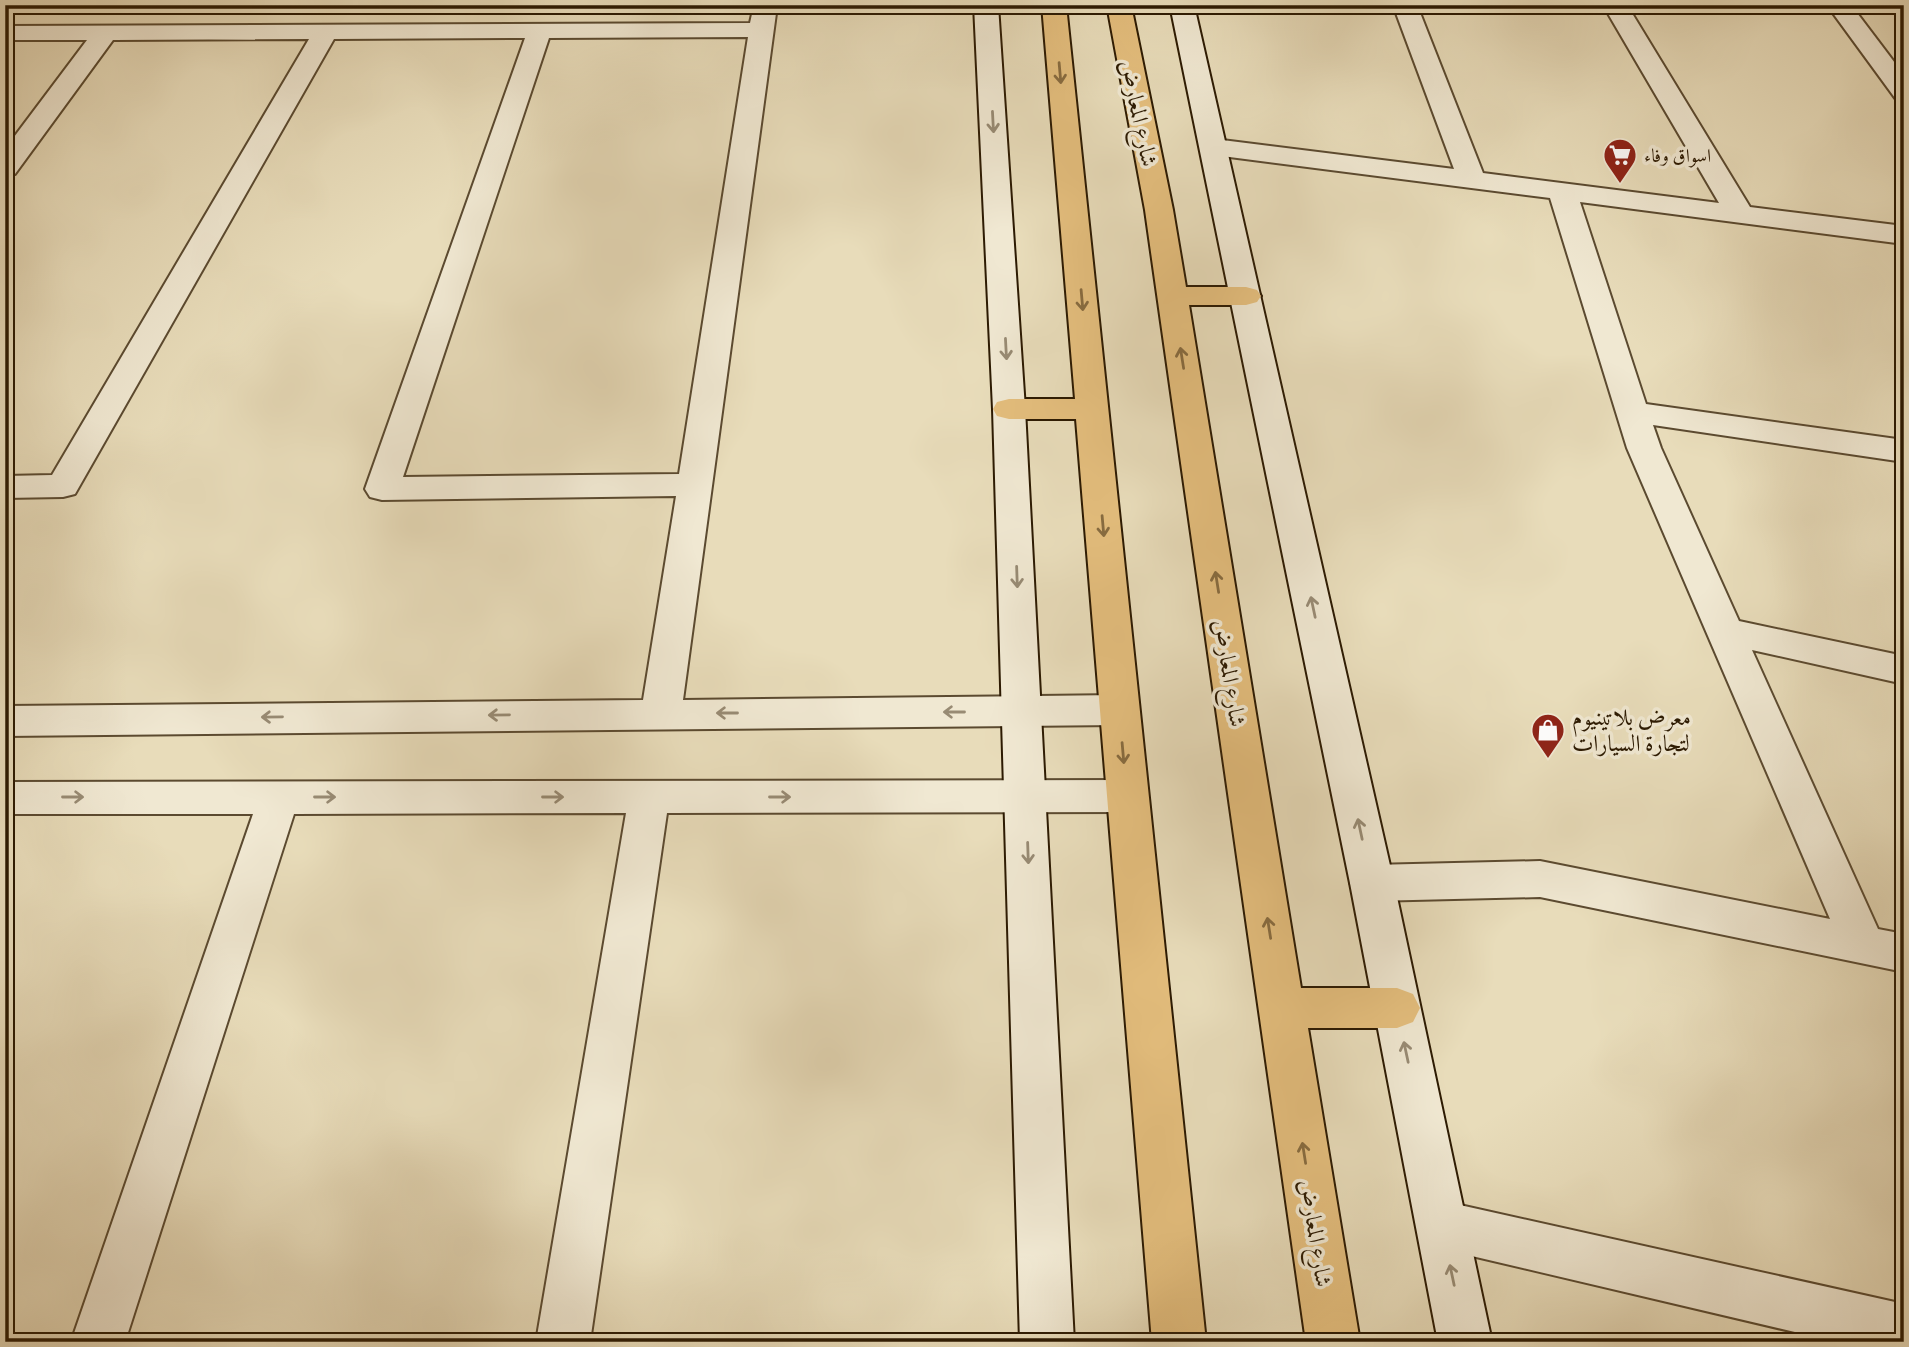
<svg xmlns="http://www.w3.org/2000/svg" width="1909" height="1347" font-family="'EB Garamond',Amiri,serif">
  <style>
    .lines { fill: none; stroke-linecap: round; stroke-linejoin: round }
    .minor-casing { stroke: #5b4a30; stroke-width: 4 }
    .secondary-casing { stroke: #2c1a02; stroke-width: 4 }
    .primary-casing { stroke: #2c1a02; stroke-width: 4 }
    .minor { fill: #f0e8d2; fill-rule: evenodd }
    .secondary { fill: #f0e8d2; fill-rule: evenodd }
    .primary { fill: #e4be7d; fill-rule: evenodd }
    .oneway { stroke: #886c40 }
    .oneway2 { stroke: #988b74 }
    .labels { text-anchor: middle; stroke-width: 7; stroke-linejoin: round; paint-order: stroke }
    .far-poi-label { font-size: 19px; fill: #2c1a02; stroke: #f0e8d2; text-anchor: start }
    .street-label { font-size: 23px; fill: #2c1a02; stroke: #f0e8d2 }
    .poi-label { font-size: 23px; fill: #2c1a02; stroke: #f0e8d2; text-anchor: start }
  </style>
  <rect width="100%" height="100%" fill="#e8dcba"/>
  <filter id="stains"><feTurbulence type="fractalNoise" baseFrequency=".00286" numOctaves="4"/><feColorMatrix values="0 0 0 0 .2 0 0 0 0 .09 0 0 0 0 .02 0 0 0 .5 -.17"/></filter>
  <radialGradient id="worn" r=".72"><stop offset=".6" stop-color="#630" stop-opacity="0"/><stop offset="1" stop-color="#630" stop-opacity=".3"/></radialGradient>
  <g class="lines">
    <defs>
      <path id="minor" d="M 754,5 L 777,6 L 683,700 L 1119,695 L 1133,700 L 1139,710 L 1133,720 L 1119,725 L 5,736 L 5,706 L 643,700 L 676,496 L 382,500 L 370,497 L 365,489 L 525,38 L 334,39 L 75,494 L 63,497 L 5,498 L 5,476 L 52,475 L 309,39 L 113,40 L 15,174 L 5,176 L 5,149 L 87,40 L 5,40 L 5,26 L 750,23 ZM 748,37 L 679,474 L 403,477 L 549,38 Z
        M 1393,5 L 1417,5 L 1483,173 L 1719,203 L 1603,5 L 1627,5 L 1750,207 L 1904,226 L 1904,244 L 1580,202 L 1646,404 L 1904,440 L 1904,462 L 1653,425 L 1661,448 L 1739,621 L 1904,656 L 1904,684 L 1752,650 L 1878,929 L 1904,934 L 1904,972 L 1540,897 L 1372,901 L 1357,895 L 1350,883 L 1357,871 L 1372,865 L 1540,861 L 1830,919 L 1627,448 L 1550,198 L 1214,155 L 1204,153 L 1201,147 L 1204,141 L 1214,139 L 1454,169 Z
        M 1827,5 L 1851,5 L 1904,75 L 1904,101 L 1895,98 Z
        M 1127,780 L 1142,785 L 1148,796 L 1142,807 L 1127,812 L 667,813 L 590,1342 L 536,1342 L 626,813 L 294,814 L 125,1342 L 71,1342 L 253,814 L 5,814 L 5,782 Z
        M 1442,1201 L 1904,1304 L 1904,1342 L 1837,1342 L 1442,1249 L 1424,1242 L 1417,1225 L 1424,1208 Z"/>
      <path id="secondary" d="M 974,5 L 998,5 L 1025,409 L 1074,1342 L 1020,1342 L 993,409 Z
        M 1170,5 L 1194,5 L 1394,883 L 1492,1342 L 1438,1342 L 1350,883 Z"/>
      <path id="primary" d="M 1042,5 L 1066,5 L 1206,1342 L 1152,1342 L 1076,419 L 1009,419 L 997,416 L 993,409 L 997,402 L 1009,399 L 1075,399 Z
        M 1107,5 L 1131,5 L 1173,210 L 1186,287 L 1246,287 L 1257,290 L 1261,296 L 1257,302 L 1246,305 L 1189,305 L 1301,988 L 1397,988 L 1413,994 L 1420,1008 L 1413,1022 L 1397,1028 L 1308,1028 L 1360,1342 L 1306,1342 L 1145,210 Z"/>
    </defs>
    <!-- minor casing -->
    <use href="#minor" class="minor-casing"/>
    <!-- secondary casing -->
    <use href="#secondary" class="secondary-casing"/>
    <!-- primary casing -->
    <use href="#primary" class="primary-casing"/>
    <!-- minor -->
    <use href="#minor" class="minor"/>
    <!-- secondary -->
    <use href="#secondary" class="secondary"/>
    <!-- primary -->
    <use href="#primary" class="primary"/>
  </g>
  <!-- one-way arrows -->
  <defs><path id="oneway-shaft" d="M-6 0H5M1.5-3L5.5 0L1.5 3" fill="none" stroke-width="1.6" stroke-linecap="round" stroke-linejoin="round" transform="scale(1.75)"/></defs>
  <g class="oneway">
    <use href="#oneway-shaft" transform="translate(1060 73) rotate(85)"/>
    <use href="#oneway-shaft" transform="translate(1082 300) rotate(85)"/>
    <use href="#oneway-shaft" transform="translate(1182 358) rotate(-99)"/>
    <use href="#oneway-shaft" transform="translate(1103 526) rotate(85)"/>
    <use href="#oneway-shaft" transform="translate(1217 582) rotate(-99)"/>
    <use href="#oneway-shaft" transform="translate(1123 753) rotate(85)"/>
    <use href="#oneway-shaft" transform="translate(1269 928) rotate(-99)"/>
    <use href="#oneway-shaft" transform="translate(1304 1153) rotate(-99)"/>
  </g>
  <g class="oneway2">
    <use href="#oneway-shaft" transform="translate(993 122) rotate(87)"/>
    <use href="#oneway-shaft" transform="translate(1006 349) rotate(87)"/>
    <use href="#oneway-shaft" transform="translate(1017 577) rotate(88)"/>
    <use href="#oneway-shaft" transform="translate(1313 607) rotate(-102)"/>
    <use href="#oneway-shaft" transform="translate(954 712) rotate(180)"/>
    <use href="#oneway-shaft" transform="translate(727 713) rotate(180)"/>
    <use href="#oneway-shaft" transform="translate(499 715) rotate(179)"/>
    <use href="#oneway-shaft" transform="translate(272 717) rotate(179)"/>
    <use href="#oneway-shaft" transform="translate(73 797)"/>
    <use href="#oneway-shaft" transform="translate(325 797)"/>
    <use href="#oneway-shaft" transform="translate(553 797)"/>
    <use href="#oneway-shaft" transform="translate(780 797)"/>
    <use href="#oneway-shaft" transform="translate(1360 829) rotate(-102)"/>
    <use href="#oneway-shaft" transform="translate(1028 853) rotate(88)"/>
    <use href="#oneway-shaft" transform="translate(1406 1052) rotate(-102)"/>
    <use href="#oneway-shaft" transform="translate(1452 1275) rotate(-102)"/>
  </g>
  <!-- icons -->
  <defs>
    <symbol id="supermarket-pin" viewBox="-11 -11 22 30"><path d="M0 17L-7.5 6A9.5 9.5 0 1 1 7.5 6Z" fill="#8f2418" stroke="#f0e8d2"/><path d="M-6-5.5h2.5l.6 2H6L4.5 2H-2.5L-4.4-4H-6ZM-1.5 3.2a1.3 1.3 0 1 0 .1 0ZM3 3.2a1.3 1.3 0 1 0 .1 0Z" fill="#fff"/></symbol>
    <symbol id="shop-pin" viewBox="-11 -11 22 30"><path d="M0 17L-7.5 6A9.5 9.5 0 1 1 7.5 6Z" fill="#8f2418" stroke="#f0e8d2"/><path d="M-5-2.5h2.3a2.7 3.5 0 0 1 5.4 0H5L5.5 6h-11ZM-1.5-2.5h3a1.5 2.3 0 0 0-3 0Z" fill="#fff"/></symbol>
  </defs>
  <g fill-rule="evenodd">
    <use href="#supermarket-pin" x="1601" y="136" width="38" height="52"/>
    <use href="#shop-pin" x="1529" y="711" width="38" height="52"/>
  </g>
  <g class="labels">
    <!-- far-poi labels -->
    <g class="far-poi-label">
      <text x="1644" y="162">اسواق وفاء</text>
    </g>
    <!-- street labels -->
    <g class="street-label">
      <text transform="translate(1139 113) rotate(78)" y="8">شارع المعارض</text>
      <text transform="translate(1230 673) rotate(81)" y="8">شارع المعارض</text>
      <text transform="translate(1316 1233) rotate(81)" y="8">شارع المعارض</text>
    </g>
    <!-- poi labels -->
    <g class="poi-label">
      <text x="1572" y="725">معرض بلاتينيوم<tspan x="1572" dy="26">لتجارة السيارات</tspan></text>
    </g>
  </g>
  <!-- margin -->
  <rect width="1909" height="1347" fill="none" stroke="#e8dcba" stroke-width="28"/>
  <rect x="7" y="7" width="1895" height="1333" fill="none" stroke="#2c1a02" stroke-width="3.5"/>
  <rect x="14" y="14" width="1881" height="1319" fill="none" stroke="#2c1a02" stroke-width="2"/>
  <rect width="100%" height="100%" filter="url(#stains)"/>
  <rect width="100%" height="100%" fill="url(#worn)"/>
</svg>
